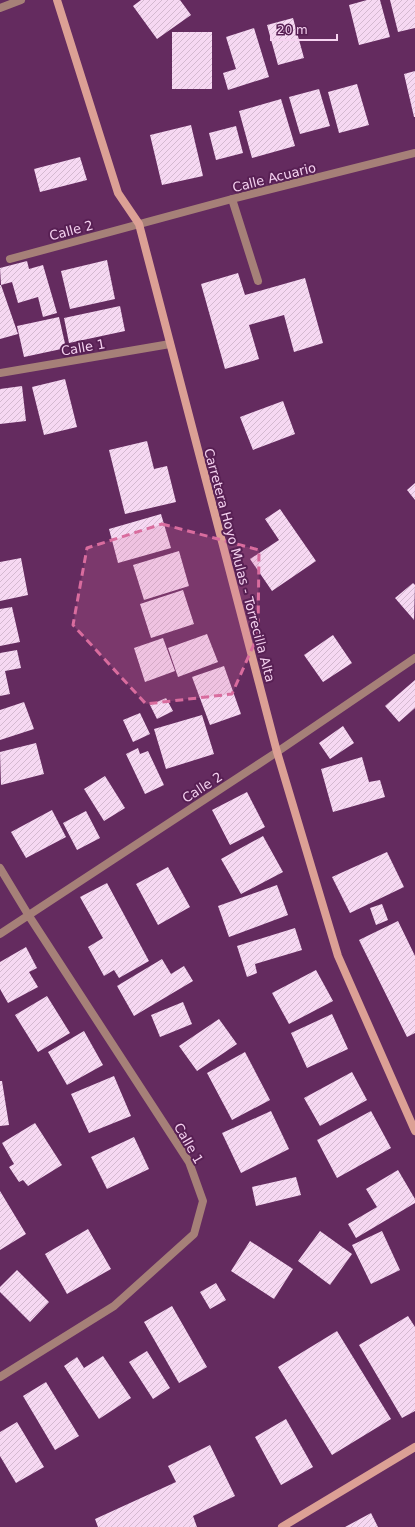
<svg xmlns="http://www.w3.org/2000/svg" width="415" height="1527" font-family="'DejaVu Sans',sans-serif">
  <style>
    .building { fill: url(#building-hatch) }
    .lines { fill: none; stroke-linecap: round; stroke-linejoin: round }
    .lane { stroke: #a68078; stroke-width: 8 }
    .street { stroke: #a68078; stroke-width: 8 }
    .secondary { stroke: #dca095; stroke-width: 8 }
    .marked { fill: #d96c9e; fill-opacity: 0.2; stroke: #d96c9e; stroke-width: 3; stroke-dasharray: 8 5; stroke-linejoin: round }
    .labels { text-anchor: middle; stroke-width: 4; stroke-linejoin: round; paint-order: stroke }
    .street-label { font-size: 13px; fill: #f5d2f0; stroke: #582054 }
  </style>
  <defs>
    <pattern id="building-hatch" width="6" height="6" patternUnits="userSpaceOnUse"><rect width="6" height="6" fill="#f6d8f2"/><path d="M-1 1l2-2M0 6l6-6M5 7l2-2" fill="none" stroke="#d4b9d0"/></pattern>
  </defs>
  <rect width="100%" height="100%" fill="#642b5f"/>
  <!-- building -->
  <path class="building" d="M 141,0 L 180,0 L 191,15 L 157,39 L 133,6 Z
    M 367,0 L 380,0 L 390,37 L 359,45 L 349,5 Z
    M 390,0 L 415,0 L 415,28 L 398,32 Z
    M 293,18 L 304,58 L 278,65 L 267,25 Z
    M 254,28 L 269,77 L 228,90 L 223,73 L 236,69 L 226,37 Z
    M 172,32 L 212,32 L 212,89 L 172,89 Z
    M 415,71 L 415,117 L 414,117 L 404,74 Z
    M 357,84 L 369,125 L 339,133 L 328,92 Z
    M 319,89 L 330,126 L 300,134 L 289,97 Z
    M 281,99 L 295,146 L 252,158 L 239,111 Z
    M 191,125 L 203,176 L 162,185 L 150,135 Z
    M 236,126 L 243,153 L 216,160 L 209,133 Z
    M 80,157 L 87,180 L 40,192 L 34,169 Z
    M 107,260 L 115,299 L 70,309 L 61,271 Z
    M 27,261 L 29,269 L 43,265 L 57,313 L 43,317 L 38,297 L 18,303 L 12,282 L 1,285 L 0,268 Z
    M 238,273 L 245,295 L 305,278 L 323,343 L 294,352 L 284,315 L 249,325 L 259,359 L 225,369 L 201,284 Z
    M 0,285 L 1,285 L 18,334 L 0,339 Z
    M 120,306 L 125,331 L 69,343 L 64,318 Z
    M 59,317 L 66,348 L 24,357 L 17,326 Z
    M 65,379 L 77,427 L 44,435 L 32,387 Z
    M 22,386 L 26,421 L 0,424 L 0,389 Z
    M 283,401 L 295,434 L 253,450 L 240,417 Z
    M 147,441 L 154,469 L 167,466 L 176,502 L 125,514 L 109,450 Z
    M 415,483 L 415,500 L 407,490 Z
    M 280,509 L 316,561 L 272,591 L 250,559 L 279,540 L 265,519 Z
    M 161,514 L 171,548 L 118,563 L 109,529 Z
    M 179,551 L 189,586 L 144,600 L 133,565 Z
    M 21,558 L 28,595 L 0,601 L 0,562 Z
    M 413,583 L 415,585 L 414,620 L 395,598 Z
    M 183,590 L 194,624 L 151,638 L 140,604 Z
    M 12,607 L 20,642 L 0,646 L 0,609 Z
    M 207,634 L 218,662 L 178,677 L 168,648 Z
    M 333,635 L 352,663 L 323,682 L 304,655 Z
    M 163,638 L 175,671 L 145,682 L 134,648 Z
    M 17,650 L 21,668 L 5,671 L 10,694 L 0,696 L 0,653 Z
    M 224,666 L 241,714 L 210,725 L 192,677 Z
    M 415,680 L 415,708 L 399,722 L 385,706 Z
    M 166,698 L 173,711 L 157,719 L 150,705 Z
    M 24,702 L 34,729 L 0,740 L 0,710 Z
    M 140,713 L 150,734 L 133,742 L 123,720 Z
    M 202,715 L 214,754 L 166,769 L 154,729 Z
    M 343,726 L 354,743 L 330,759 L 319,743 Z
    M 36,743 L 44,774 L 1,785 L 0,752 Z
    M 138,748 L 140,754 L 148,751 L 164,785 L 145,794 L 126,754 Z
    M 362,757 L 369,782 L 380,780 L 385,797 L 333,812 L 321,769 Z
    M 105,776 L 125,808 L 104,821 L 84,789 Z
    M 247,792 L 265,827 L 230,845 L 212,810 Z
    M 52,810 L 66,837 L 26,858 L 11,832 Z
    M 86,811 L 100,838 L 77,850 L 63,823 Z
    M 263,836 L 283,872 L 241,894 L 221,859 Z
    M 387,852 L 404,887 L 350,913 L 332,877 Z
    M 168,867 L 190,907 L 158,925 L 136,884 Z
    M 107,883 L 149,961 L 119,978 L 114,970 L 104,976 L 88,947 L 103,938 L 80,897 Z
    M 277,885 L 288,915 L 229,937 L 218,906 Z
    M 382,904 L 388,920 L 376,925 L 370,908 Z
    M 398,921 L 415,956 L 415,1033 L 407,1037 L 359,940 Z
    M 295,928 L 302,950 L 255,964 L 257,973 L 247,977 L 237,946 Z
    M 26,947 L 37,968 L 29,972 L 38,987 L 8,1003 L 0,989 L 0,962 Z
    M 162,959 L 171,974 L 184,966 L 193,981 L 134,1016 L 117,986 Z
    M 316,970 L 333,1001 L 289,1024 L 272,993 Z
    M 47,996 L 70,1033 L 38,1052 L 15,1015 Z
    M 183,1002 L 192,1024 L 160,1037 L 151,1015 Z
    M 332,1014 L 348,1049 L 307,1068 L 291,1033 Z
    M 219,1019 L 237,1044 L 197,1071 L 179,1046 Z
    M 84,1031 L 103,1065 L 67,1085 L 48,1052 Z
    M 245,1052 L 270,1100 L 232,1120 L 207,1073 Z
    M 352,1072 L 367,1100 L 320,1126 L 304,1098 Z
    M 114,1076 L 131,1116 L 89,1133 L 71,1094 Z
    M 0,1081 L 2,1081 L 9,1125 L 0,1126 Z
    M 271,1111 L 289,1149 L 241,1173 L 222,1133 Z
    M 371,1111 L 391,1148 L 337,1178 L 317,1140 Z
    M 35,1123 L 62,1165 L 28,1186 L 23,1180 L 19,1182 L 9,1167 L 14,1164 L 2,1143 Z
    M 134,1137 L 149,1169 L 107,1189 L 91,1157 Z
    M 398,1170 L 415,1199 L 415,1203 L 356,1238 L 348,1224 L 377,1207 L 366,1189 Z
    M 296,1177 L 301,1195 L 256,1206 L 252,1187 Z
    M 0,1191 L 26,1234 L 0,1250 Z
    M 88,1229 L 111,1269 L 67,1294 L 45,1254 Z
    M 320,1231 L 352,1254 L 330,1285 L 298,1261 Z
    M 382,1231 L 400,1270 L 371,1284 L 352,1245 Z
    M 250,1241 L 293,1269 L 274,1299 L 231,1271 Z
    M 17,1270 L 49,1302 L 30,1322 L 0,1292 L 0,1287 Z
    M 216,1283 L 226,1300 L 210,1309 L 200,1292 Z
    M 172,1306 L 207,1367 L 179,1383 L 144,1322 Z
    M 408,1316 L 415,1327 L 415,1411 L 402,1418 L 359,1345 Z
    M 337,1331 L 391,1419 L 332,1455 L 278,1367 Z
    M 147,1351 L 170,1388 L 153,1399 L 129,1362 Z
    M 103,1356 L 131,1398 L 99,1419 L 64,1366 L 77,1357 L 84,1368 Z
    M 46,1382 L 79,1436 L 55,1450 L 23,1396 Z
    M 286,1419 L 313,1467 L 281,1485 L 255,1437 Z
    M 17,1422 L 44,1467 L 16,1483 L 0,1456 L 0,1432 Z
    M 210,1445 L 235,1496 L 193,1516 L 197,1527 L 98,1527 L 95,1519 L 176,1482 L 168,1466 Z
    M 371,1513 L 378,1527 L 345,1527 Z"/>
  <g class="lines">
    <!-- lane -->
    <path class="lane" d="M 232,199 L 258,281"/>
    <!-- street -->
    <path class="street" d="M 0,8 L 21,0
      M 10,259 L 232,199 L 415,153
      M 0,373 L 170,344
      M 0,868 L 29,916 L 189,1162 L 203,1201 L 194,1234 L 114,1306 L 0,1377
      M 0,934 L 277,752 L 415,658"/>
    <!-- secondary -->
    <path class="secondary" d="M 57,0 L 118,193 L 139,224 L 277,752 L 338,956 L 415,1131
      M 282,1527 L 415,1447"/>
  </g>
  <!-- marked area -->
  <path class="marked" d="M 162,524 L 259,550 L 258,635 L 232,694 L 146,704 L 73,625 L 87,548 Z"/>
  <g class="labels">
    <!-- street labels -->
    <g class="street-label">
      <text transform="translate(274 177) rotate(-14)" y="5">Calle Acuario</text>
      <text transform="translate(71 230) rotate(-15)" y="5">Calle 2</text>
      <text transform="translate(83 347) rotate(-10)" y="5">Calle 1</text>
      <text transform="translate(240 565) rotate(75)" y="5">Carretera Hoyo Mulas - Torrecilla Alta</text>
      <text transform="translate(202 787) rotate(-33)" y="5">Calle 2</text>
      <text transform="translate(189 1143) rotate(60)" y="5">Calle 1</text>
    </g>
  </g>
  <!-- scale -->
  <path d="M271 34v6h66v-6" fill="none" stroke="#f5d2f0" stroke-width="2"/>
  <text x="277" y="34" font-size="12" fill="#f5d2f0" stroke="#582054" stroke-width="3" paint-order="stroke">20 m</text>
</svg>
